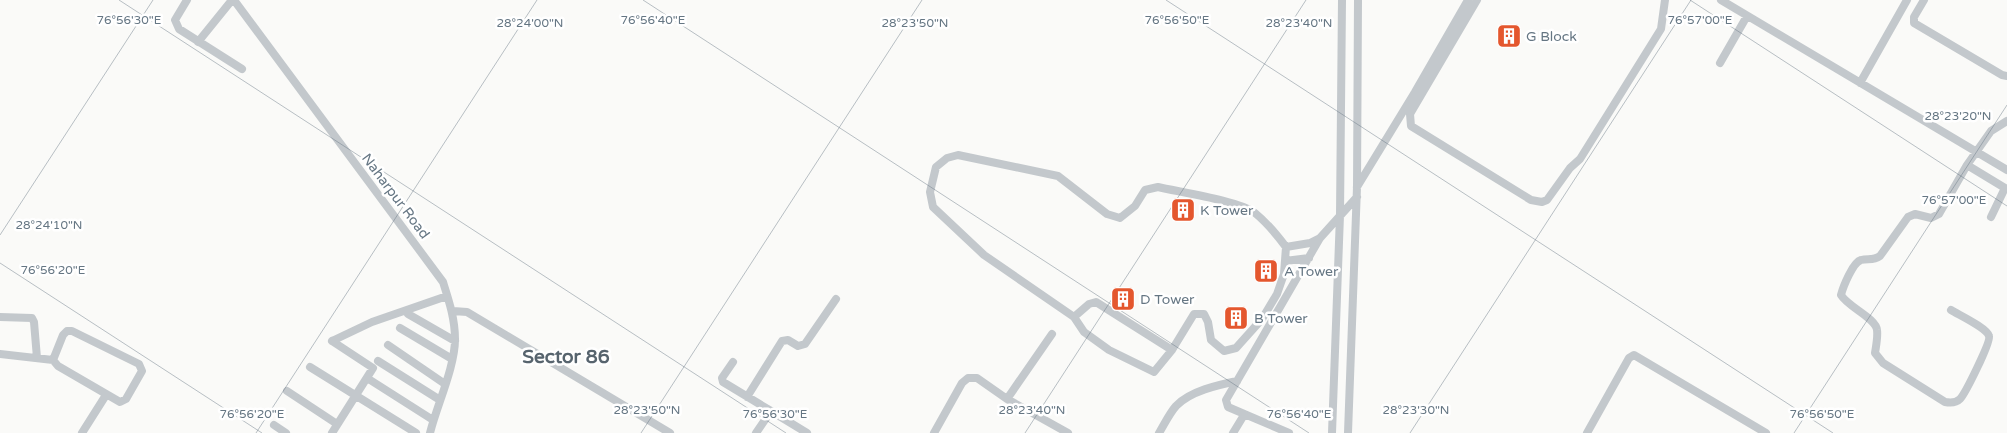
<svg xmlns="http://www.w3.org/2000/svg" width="2007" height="433" font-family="'Varela Round',sans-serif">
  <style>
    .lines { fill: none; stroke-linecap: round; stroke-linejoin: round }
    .minor { stroke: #c3c8cc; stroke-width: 8 }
    .ticks { fill: none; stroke: #657683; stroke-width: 1; stroke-opacity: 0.45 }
    .labels { text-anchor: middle; stroke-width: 5; stroke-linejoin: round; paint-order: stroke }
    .poi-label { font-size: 14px; fill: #657683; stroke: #fff; text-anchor: start }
    .street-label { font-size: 14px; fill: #657683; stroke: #fff }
    .district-label { font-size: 19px; font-weight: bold; fill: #57646e; stroke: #fff }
    .ticks-label { font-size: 12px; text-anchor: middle; fill: #657683; stroke: #fff; stroke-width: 5; stroke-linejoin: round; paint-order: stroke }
  </style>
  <rect width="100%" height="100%" fill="#fafaf8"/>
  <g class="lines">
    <!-- minor -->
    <path class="minor" d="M 187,0 L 175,20 L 179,29 L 242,69
      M 234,0 L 443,282 C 449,301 455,319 455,339 C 455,367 437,405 430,433
      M 1477,0 L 1410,114 L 1411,126 L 1531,200 L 1542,202 L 1547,200 L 1570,168 L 1580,159 L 1661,29 L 1665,0
      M 1721,0 L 2007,170
      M 1924,0 L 1914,17 L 1914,23 L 2002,75 L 2007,76
      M 198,42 L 232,0
      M 1720,63 L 1747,16
      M 1860,83 L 1907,0
      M 958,155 L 1058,176 L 1107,214 L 1120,218 L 1135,206 L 1145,190 L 1158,187 C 1179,192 1240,201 1255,213 C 1266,222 1277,235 1286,247 L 1284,274 L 1277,294 L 1262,319 L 1236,348 L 1224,351 L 1211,340 L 1208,322 L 1204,314 L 1194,314 L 1172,350 L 1154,372 L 1109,350 L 1084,332 L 1074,317 L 984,255 L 933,207 L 930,192 L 936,167 L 947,158 Z
      M 1967,165 L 2005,188 L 1991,217
      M 1357,187 L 1415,92 L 1468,0
      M 1286,247 L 1310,243 L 1320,238
      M 1285,261 L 1309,258
      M 1951,310 C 1959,315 1987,328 1989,336 C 1991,342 1965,394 1960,399 C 1956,403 1950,403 1945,402 L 1883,363 L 1875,353 C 1876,346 1878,337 1877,330 C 1876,318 1848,307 1841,295 C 1843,287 1853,262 1861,260 C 1868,258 1873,261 1880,256 L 1908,217 L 1915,214 L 1931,218 L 1939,214 L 1967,165 L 1991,131 L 2007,121
      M 453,311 L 467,312 L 670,433
      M 408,314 L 455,341
      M 0,317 L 32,318 L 34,322 L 37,358
      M 1074,317 L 1089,304 L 1096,302 L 1172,350
      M 400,328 L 452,359
      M 332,341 L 372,322 L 447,296
      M 388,345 L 445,384
      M 0,354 L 53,360 L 58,366 L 120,402 L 126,399 L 142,371 L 139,364 L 72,331 L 67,331 L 63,335 L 53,360
      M 378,361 L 440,400
      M 733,362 L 722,378 L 723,382 L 771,411
      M 310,367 L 416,433
      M 367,378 L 433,420
      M 287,391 L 337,424
      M 747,397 L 782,341 L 788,340 L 798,346 L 805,344 L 836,299
      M 1007,399 L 1052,334
      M 274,425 L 286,433
      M 82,433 L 106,395
      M 332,433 L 373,368 L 332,341
      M 756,433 L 771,411 L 807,433
      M 934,433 L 962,383 L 968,378 L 977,378 L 1007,399 L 1068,433
      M 1159,433 C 1164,425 1169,414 1176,406 C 1190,391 1218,385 1237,381
      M 1233,433 L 1244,415
      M 1289,433 L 1228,407 L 1226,400 L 1320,238 L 1357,197
      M 1332,433 L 1340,215 L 1342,0
      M 1348,433 L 1357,187 L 1358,0
      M 1587,433 L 1629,358 L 1634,355 L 1766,433"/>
  </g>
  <!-- ticks -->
  <path class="ticks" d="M 119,0 L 786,433M 643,0 L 1309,433M 1166,0 L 1833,433M 1690,0 L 2007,206M 0,235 L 153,0M 0,263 L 262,433M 256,433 L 537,0M 641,433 L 922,0M 1025,433 L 1306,0M 1410,433 L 1691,0M 1794,433 L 2007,105"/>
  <!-- icons -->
  <defs>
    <symbol id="building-square" viewBox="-11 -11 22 22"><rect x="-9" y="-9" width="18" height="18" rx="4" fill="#e4572e" stroke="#fff"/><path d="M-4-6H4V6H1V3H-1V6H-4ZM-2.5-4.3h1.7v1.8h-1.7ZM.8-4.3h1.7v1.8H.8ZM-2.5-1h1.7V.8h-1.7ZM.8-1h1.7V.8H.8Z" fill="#fff"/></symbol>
  </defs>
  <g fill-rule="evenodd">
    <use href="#building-square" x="1495" y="22" width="28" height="28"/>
    <use href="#building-square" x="1169" y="196" width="28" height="28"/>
    <use href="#building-square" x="1252" y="257" width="28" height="28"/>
    <use href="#building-square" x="1109" y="285" width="28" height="28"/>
    <use href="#building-square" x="1222" y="304" width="28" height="28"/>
  </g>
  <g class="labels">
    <!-- poi labels -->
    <g class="poi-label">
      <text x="1526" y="41">G Block</text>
      <text x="1200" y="215">K Tower</text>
      <text x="1284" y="276">A Tower</text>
      <text x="1140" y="304">D Tower</text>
      <text x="1254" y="323">B Tower</text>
    </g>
    <!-- street labels -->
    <g class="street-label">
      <text transform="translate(396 196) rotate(53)" y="5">Naharpur Road</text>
    </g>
    <!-- district labels -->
    <g class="district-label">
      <text x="566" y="363">Sector 86</text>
    </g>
  </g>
  <g class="ticks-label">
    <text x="129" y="24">76°56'30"E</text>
    <text x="653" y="24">76°56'40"E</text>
    <text x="1177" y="24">76°56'50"E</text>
    <text x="1700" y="24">76°57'00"E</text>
    <text x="530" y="27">28°24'00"N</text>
    <text x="915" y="27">28°23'50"N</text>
    <text x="1299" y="27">28°23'40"N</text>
    <text x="1958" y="120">28°23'20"N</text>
    <text x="1954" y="204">76°57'00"E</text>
    <text x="49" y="229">28°24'10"N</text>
    <text x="53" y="274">76°56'20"E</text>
    <text x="647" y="414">28°23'50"N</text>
    <text x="1032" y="414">28°23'40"N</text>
    <text x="1416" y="414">28°23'30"N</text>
    <text x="775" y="418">76°56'30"E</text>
    <text x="1299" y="418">76°56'40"E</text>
    <text x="1822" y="418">76°56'50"E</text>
    <text x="252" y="418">76°56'20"E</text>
  </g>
</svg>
